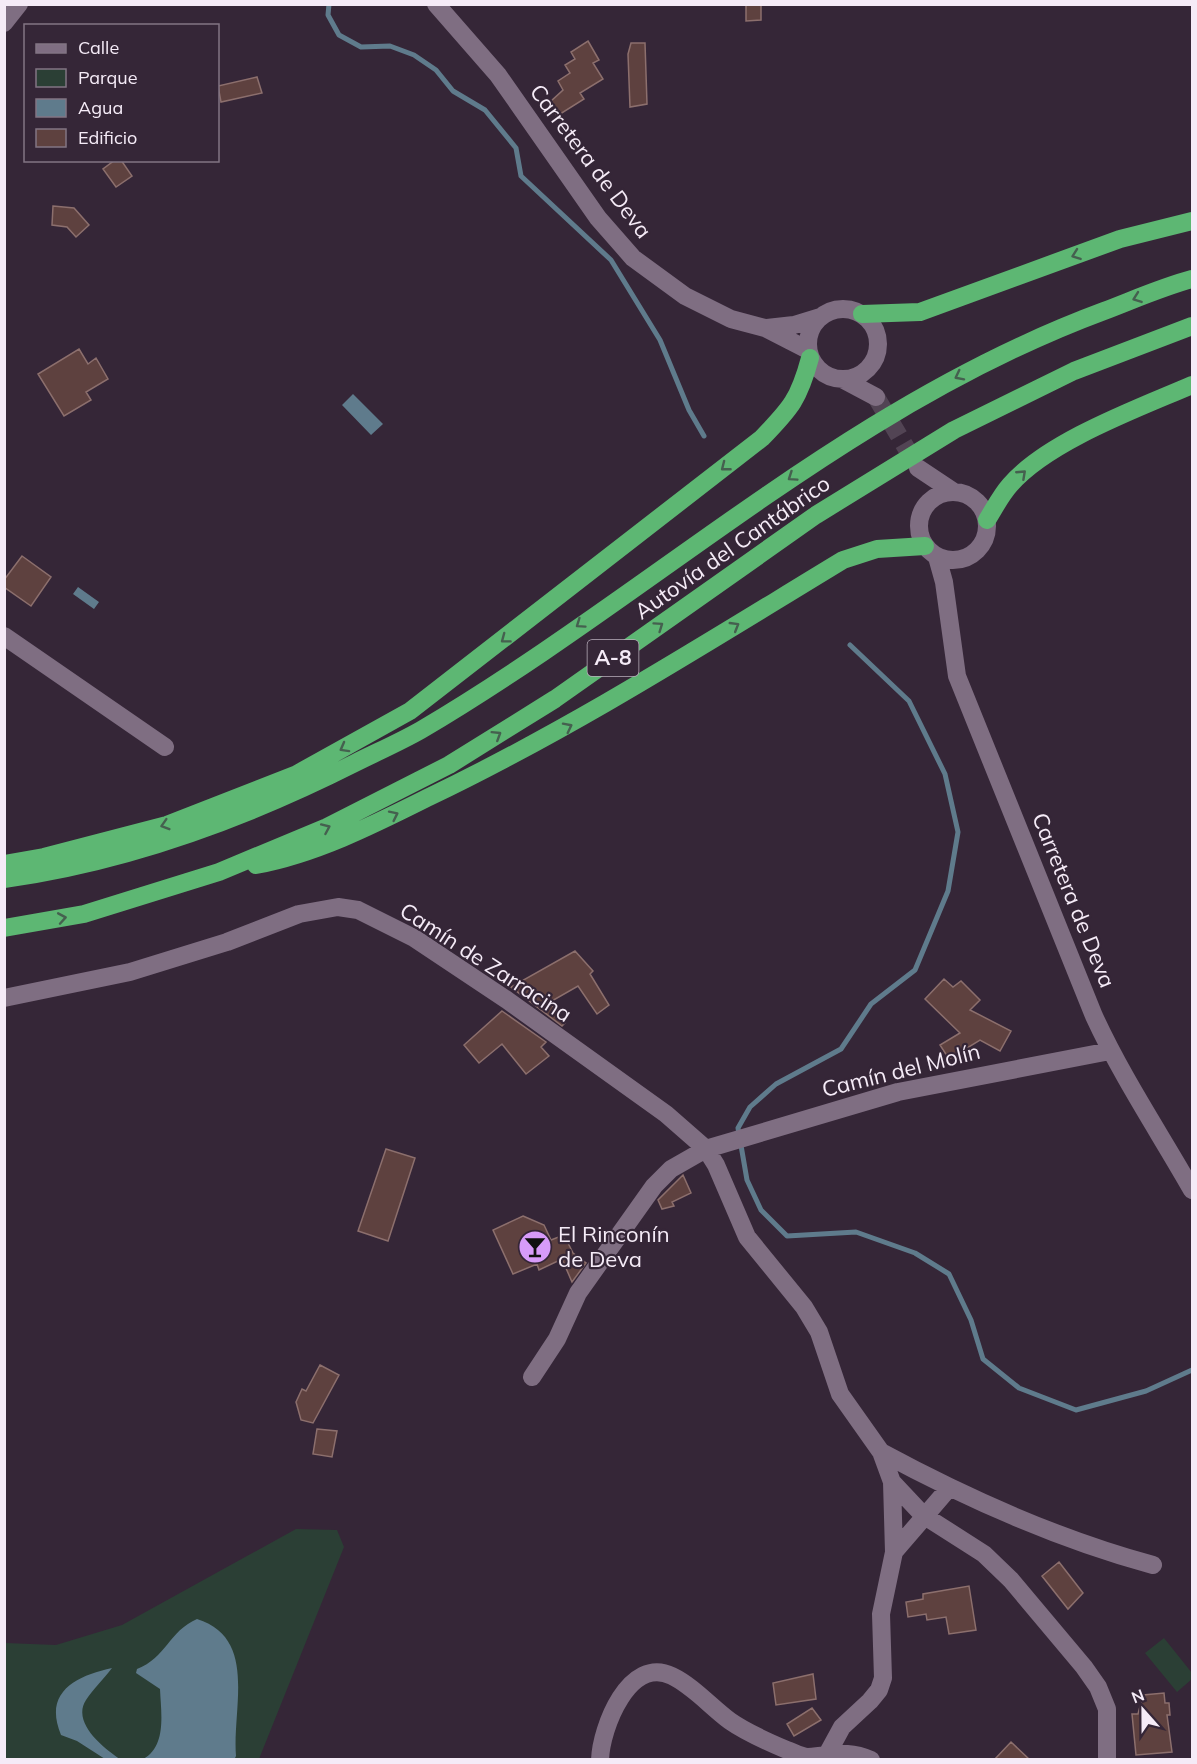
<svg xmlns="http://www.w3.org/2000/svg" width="1197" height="1764" font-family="Mulish,sans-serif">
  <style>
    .green { fill: #2b3f35 }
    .water { fill: #5f7b8c }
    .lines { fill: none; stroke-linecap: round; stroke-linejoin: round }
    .stream { stroke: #5f7b8c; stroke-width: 5 }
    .building { fill: #5e413f; stroke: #8c6f6d; stroke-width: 1.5 }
    .minor-tunnel { stroke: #524454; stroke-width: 18; stroke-dasharray: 18 9; stroke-linecap: butt }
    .minor { stroke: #7f6e82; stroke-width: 18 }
    .highway { stroke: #5db773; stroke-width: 18 }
    .oneway { stroke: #45604f }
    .labels { text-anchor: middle; stroke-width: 4.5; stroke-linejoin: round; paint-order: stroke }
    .shield { fill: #352637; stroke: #bbb0bd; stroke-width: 1.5 }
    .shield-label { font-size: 21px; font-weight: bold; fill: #f5ebf7 }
    .street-label { font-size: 22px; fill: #f5ebf7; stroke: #352637 }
    .poi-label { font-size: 22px; fill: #f5ebf7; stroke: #352637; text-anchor: start }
  </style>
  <rect width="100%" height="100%" fill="#352637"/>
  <!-- green -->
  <path class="green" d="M 296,1529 L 337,1530 L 344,1547 L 259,1759 L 5,1760 L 5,1643 L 56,1645 L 122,1625 Z
    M 1164,1638 L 1192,1673 L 1192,1679 L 1177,1692 L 1145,1653 Z"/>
  <!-- water -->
  <path class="water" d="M 353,394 L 383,424 L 371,435 L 342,405 Z
    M 78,587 L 99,602 L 94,609 L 73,594 Z
    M 197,1619 C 258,1638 232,1708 236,1756 L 234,1760 L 143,1759 C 167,1746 161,1713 160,1689 L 136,1673 L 137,1669 C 166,1658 169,1631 197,1619 Z
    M 112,1668 C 104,1679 93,1689 86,1700 C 71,1723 105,1749 120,1759 L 105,1759 L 77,1741 L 61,1735 C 43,1692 76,1676 112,1668 Z"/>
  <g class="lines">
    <!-- stream -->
    <path class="stream" d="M 329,4 L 328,15 L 339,35 L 361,47 L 390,46 L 414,55 L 436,70 L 453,91 L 485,110 L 516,148 L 521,176 L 611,260 L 660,340 L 689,410 L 704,436
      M 850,645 L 909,701 L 945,774 L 958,832 L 948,891 L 915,970 L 871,1004 L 841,1049 L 776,1084 L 750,1107 L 738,1128 L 747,1180 L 761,1210 L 787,1236 L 856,1232 L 915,1253 L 949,1274 L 971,1320 L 983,1359 L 1019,1388 L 1076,1410 L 1146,1391 L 1192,1370"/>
  </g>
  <!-- building -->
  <path class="building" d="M 746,4 L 761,4 L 761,20 L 746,21 Z
    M 588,41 L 599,60 L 593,63 L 603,79 L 580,93 L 584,99 L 557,116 L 549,103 L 563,90 L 558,81 L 570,73 L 565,65 L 575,59 L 571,52 Z
    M 631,43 L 645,43 L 647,104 L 630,107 L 628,54 Z
    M 257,77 L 262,93 L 221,102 L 218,86 Z
    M 115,160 L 121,160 L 132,176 L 116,187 L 103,169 Z
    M 53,206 L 74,208 L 89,225 L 76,237 L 67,227 L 52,225 Z
    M 79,349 L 88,364 L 96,358 L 108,379 L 86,392 L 91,400 L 64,416 L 38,374 Z
    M 22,556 L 51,577 L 31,606 L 4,587 L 4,580 Z
    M 575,951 L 593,971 L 590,974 L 609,1005 L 597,1014 L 578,986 L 550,1002 L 565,1023 L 562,1026 L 511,987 Z
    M 944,979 L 953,987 L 961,981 L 980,1000 L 970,1010 L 1011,1031 L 1000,1051 L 980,1040 L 949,1059 L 940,1045 L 960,1033 L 925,999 Z
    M 502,1011 L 546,1042 L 541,1047 L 549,1056 L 526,1074 L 502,1044 L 479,1063 L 464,1045 Z
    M 386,1149 L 415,1158 L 388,1241 L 358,1231 Z
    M 683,1175 L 691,1193 L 672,1202 L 674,1206 L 662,1209 L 658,1200 Z
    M 523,1216 L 544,1225 L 551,1240 L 561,1236 L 567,1241 L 573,1253 L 586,1263 L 572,1282 L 562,1259 L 539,1270 L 537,1264 L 513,1274 L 493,1230 Z
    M 320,1365 L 339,1375 L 313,1423 L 301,1420 L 296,1402 L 302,1389 L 306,1391 Z
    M 317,1429 L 337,1431 L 332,1457 L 313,1454 Z
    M 1059,1562 L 1083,1593 L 1068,1609 L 1042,1576 Z
    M 969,1586 L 976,1630 L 949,1634 L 946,1617 L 927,1620 L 926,1614 L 908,1617 L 906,1602 L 923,1599 L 923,1594 Z
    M 813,1674 L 816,1699 L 776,1705 L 773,1683 Z
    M 1164,1693 L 1165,1703 L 1169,1703 L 1170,1715 L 1167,1715 L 1172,1752 L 1136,1755 L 1132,1714 L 1138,1714 L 1143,1695 Z
    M 812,1708 L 821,1720 L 794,1736 L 787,1724 Z
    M 1011,1742 L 1030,1760 L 994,1760 Z"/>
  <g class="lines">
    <!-- minor-tunnel -->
    <path class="minor-tunnel" d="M 876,397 L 918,468"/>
    <!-- minor -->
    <path class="minor" d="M 436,4 L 498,75 L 598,218 L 633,258 L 685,296 L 731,319 L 765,328 L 808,350
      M 4,23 L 19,4
      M808 344a35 35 0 1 1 70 0a35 35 0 1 1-70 0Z
      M 767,328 L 794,325 L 820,317
      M 844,380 L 876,397
      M 918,468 L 954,492
      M919 526a34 34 0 1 1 68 0a34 34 0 1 1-68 0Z
      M 937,557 L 944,582 L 957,676 L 1094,1016 C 1122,1077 1159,1132 1192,1190
      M 4,636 L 165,747
      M 4,998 L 130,972 L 227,942 L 299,914 L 338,907 L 358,910 L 414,938 L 507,1000 L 666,1114 L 706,1149 L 716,1165 L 747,1237 L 804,1307 L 819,1332 L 840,1394 L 881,1452 L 892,1482 L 923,1515 L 984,1554 L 1011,1580 L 1084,1667 L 1098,1687 L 1107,1709 L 1107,1760
      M 532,1377 L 557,1339 L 578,1293 L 654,1186 L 671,1169 L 706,1149 L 898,1092 L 1110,1051
      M 881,1452 C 968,1499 1057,1539 1153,1565
      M 894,1552 L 949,1488
      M 600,1760 C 601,1728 629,1655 672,1676 C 693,1686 711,1707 730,1721 C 747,1733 768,1742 787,1750 C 793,1752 802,1757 808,1757 C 833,1756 846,1749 871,1760
      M 824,1760 L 842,1727 L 870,1701 L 879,1690 L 883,1678 L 881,1614 L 894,1552 L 892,1482"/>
    <!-- highway -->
    <path class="highway" d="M 862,314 L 920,312 L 1120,239 L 1192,221
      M 987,520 C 994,509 1001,495 1010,485 C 1048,441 1139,408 1192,385
      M 4,864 L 44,857 L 167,825 L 295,775 L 410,711 L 762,438 C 791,408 799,399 810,358
      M 256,865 C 316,854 375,824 429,797 C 573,728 706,643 843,560 L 877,549 L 925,546
      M 4,879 C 126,862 246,818 355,763 C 377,752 400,742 421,730 C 653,593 847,406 1104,311 C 1133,300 1162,287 1192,279
      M 4,928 L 84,914 L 219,872 L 327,827 L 449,765 L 555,699 L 816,515 L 954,430 L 1074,371 L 1192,326"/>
  </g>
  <!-- one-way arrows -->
  <defs><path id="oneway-chevron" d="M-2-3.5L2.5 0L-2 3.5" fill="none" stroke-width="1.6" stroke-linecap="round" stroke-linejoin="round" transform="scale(1.5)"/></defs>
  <g class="oneway">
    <use href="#oneway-chevron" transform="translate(1076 255) rotate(160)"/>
    <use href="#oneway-chevron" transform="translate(1137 298) rotate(160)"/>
    <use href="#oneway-chevron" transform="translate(959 376) rotate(153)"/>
    <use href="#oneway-chevron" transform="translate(725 467) rotate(142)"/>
    <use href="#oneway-chevron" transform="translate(1022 474) rotate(-43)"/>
    <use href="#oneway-chevron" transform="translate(792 477) rotate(146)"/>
    <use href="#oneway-chevron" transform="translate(580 624) rotate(145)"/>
    <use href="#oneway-chevron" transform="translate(659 626) rotate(-35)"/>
    <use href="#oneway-chevron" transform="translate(735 626) rotate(-31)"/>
    <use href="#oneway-chevron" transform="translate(505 639) rotate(143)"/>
    <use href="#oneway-chevron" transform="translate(568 727) rotate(-27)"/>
    <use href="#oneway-chevron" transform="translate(497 735) rotate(-32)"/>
    <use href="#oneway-chevron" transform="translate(344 748) rotate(151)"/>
    <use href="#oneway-chevron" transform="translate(394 815) rotate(-26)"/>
    <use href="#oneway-chevron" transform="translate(165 825) rotate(163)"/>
    <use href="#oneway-chevron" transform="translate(326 828) rotate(-24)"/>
    <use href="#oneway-chevron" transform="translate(62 918) rotate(-10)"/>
  </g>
  <!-- icons -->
  <defs>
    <symbol id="bar-disc" viewBox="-11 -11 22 22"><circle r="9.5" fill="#d79bf9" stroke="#352637"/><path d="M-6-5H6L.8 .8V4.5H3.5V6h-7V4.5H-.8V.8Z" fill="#111"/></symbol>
  </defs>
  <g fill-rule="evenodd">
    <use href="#bar-disc" x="516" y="1228" width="38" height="38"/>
  </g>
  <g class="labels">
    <!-- shield labels -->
    <rect class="shield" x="587.5" y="640" width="51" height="36" rx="4.5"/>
    <g class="shield-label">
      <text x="613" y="665">A-8</text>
    </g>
    <!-- street labels -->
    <g class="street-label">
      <text transform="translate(591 161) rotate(53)" y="8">Carretera de Deva</text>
      <text transform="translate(732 547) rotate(-35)" y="8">Autovía del Cantábrico</text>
      <text transform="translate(1074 900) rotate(68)" y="8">Carretera de Deva</text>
      <text transform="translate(486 962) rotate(33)" y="8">Camín de Zarracina</text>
      <text transform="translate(901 1070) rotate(-14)" y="8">Camín del Molín</text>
    </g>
    <!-- poi labels -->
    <g class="poi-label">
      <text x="558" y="1242">El Rinconín<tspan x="558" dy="25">de Deva</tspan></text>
    </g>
  </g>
  <!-- border -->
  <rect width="1197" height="1764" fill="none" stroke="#f5ebf7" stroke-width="12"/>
  <!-- legend -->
  <rect x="24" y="24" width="195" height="138" fill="#352637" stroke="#827584" stroke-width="1.5"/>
  <rect x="36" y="44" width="30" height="9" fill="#7f6e82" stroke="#827584" stroke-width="1.5"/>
  <text x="78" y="54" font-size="18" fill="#f5ebf7">Calle</text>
  <rect x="36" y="69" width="30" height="18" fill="#2b3f35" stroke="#827584" stroke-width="1.5"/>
  <text x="78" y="84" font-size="18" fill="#f5ebf7">Parque</text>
  <rect x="36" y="99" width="30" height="18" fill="#5f7b8c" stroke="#827584" stroke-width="1.5"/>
  <text x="78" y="114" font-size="18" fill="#f5ebf7">Agua</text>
  <rect x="36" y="129" width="30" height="18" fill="#5e413f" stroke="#827584" stroke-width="1.5"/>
  <text x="78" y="144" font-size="18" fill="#f5ebf7">Edificio</text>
  <!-- north arrow -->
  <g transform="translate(1143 1710) rotate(339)" stroke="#352637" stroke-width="4.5" paint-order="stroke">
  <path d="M0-4.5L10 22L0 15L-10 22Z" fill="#f5ebf7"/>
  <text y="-9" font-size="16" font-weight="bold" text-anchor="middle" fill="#f5ebf7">N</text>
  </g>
</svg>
